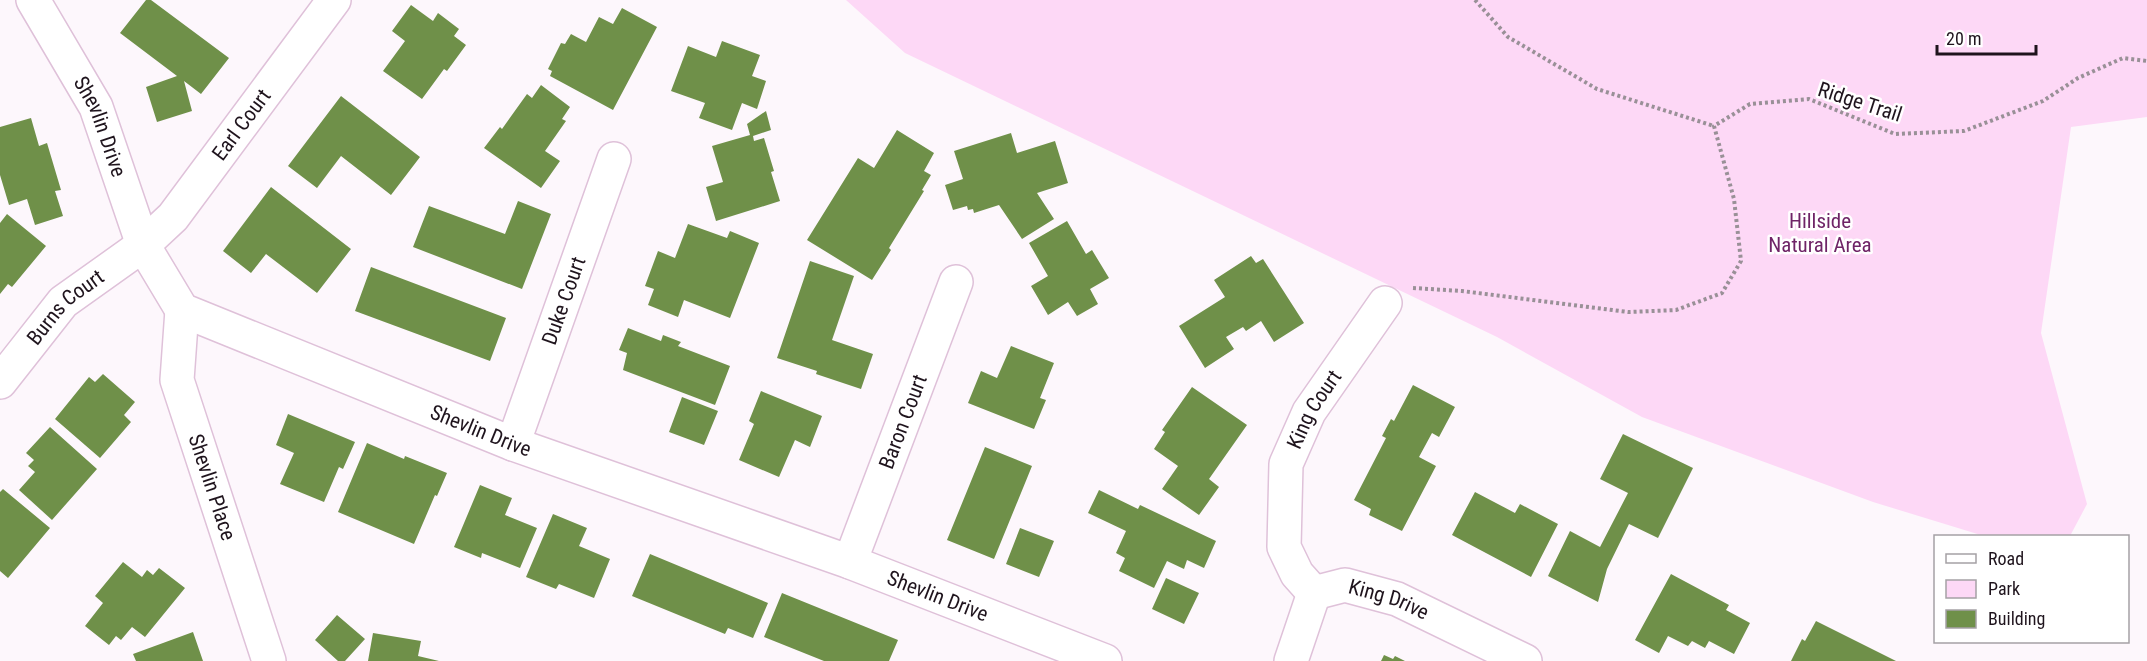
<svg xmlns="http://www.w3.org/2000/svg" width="2147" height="661" font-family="'Roboto Condensed',sans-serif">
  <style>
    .green { fill: #fdd8f6 }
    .building { fill: #6f9049 }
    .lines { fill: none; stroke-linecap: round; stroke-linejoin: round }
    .street-casing { stroke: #dfc1d9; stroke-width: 36 }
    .path { stroke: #999097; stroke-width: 4; stroke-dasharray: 3 3; stroke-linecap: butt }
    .street { stroke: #fff; stroke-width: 33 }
    .labels { text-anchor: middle; stroke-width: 5; stroke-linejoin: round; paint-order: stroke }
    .street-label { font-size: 21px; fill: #1f141d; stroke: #fff }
    .park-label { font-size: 21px; fill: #6f2467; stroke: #fff }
  </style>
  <rect width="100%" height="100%" fill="#fdf7fc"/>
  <!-- green -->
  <path class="green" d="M 846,0 L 2147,0 L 2147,117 L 2071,127 L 2041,333 L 2087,504 L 2070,536 L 1984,536 L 1873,502 L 1642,417 L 1497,337 L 905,53 Z"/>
  <!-- building -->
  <path class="building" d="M 146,0 L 151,0 L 229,58 L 201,94 L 184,81 L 192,111 L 157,122 L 146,87 L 177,76 L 120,33 Z
    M 411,5 L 433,21 L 438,13 L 459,29 L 454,36 L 466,45 L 447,71 L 444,69 L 422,99 L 383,71 L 405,41 L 392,31 Z
    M 622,8 L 657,27 L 613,110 L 550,76 L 552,71 L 548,69 L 561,43 L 565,44 L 571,34 L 586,42 L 599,17 L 613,24 Z
    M 722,41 L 760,55 L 752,76 L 766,81 L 757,109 L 742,103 L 732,130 L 699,118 L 705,103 L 671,91 L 688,46 L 716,57 Z
    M 541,85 L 570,107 L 562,119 L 566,121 L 545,151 L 560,161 L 541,188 L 484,148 L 500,127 L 502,129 L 527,94 L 532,98 Z
    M 341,96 L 420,157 L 391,195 L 341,156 L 317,188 L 288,166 Z
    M 766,111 L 771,130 L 753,136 L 754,141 L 764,138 L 774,171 L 771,172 L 780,201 L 716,221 L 706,187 L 723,182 L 712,146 L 750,135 L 747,124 Z
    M 31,118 L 39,146 L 47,143 L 61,190 L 55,191 L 63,216 L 35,225 L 27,199 L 9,205 L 0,175 L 0,127 Z
    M 897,130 L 934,153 L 924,171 L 931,175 L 922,190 L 924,191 L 889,248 L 891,250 L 872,280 L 807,240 L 858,158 L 874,168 Z
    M 1011,133 L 1017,153 L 1055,141 L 1068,183 L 1037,193 L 1054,219 L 1022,239 L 999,205 L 974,213 L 973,209 L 968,210 L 967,206 L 953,210 L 945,185 L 963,179 L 954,151 Z
    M 271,187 L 351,249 L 317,293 L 266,254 L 251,273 L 223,251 Z
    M 518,201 L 551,214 L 522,289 L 413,247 L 429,206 L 505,234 Z
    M 7,214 L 46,246 L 12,287 L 8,284 L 0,294 L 0,223 Z
    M 1067,221 L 1086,254 L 1092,250 L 1109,278 L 1090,289 L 1098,304 L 1077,316 L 1068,302 L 1048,315 L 1031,286 L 1048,276 L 1029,243 Z
    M 688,224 L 727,238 L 730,231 L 759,243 L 730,318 L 684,300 L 678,317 L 648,305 L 654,289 L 645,286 L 658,251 L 675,258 Z
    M 1251,256 L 1256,263 L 1263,259 L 1304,323 L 1274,342 L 1261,321 L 1246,331 L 1243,327 L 1226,337 L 1234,349 L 1205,368 L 1179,326 L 1225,297 L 1214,280 Z
    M 810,261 L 854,276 L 832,340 L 873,354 L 861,389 L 816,374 L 817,371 L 777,358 Z
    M 371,267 L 506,318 L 490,361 L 355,311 Z
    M 628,328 L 661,341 L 663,335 L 681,342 L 678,346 L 730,366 L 715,405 L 623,370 L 627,353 L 619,350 Z
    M 1011,346 L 1054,363 L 1040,398 L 1046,400 L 1034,429 L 968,403 L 981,371 L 997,378 Z
    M 103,374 L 135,402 L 124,415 L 131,422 L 100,458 L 55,419 L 89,377 L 95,382 Z
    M 1413,385 L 1455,407 L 1439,437 L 1432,433 L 1419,457 L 1436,466 L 1402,531 L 1369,515 L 1371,509 L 1354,500 L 1386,438 L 1382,436 L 1391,419 L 1394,421 Z
    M 1192,387 L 1247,425 L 1209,479 L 1219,487 L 1199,515 L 1162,489 L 1178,466 L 1154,449 L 1165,432 L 1162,430 Z
    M 761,391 L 822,416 L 810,447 L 795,440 L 779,477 L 739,460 L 754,424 L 749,421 Z
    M 682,397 L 718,411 L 704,445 L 669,432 Z
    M 288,414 L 355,442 L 343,469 L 339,467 L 324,502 L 280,484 L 294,453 L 276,445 Z
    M 50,427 L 97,469 L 52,520 L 19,490 L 35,472 L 28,466 L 34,460 L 26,453 Z
    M 1623,434 L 1693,468 L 1658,538 L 1629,524 L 1607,569 L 1598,602 L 1548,576 L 1570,531 L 1600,547 L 1628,493 L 1600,479 Z
    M 367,443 L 404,459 L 405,456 L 447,473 L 437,496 L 435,495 L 414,544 L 338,512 Z
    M 985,447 L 1032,466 L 994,559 L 947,540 Z
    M 480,485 L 512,498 L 505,515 L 537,528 L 520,568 L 482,553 L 481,558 L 454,547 Z
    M 3,489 L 50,528 L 8,578 L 0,571 L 0,492 Z
    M 1099,490 L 1138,509 L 1140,505 L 1216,541 L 1204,568 L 1187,560 L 1184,569 L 1167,561 L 1154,588 L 1119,571 L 1125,558 L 1116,553 L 1126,531 L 1088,513 Z
    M 1475,492 L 1515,513 L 1520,504 L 1558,524 L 1531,577 L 1452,535 Z
    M 553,514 L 587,528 L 579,546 L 610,559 L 594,598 L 559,584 L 556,589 L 526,577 Z
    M 1020,528 L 1054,541 L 1039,577 L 1006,564 Z
    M 650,554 L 768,603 L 753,638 L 728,628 L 725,634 L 632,596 Z
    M 123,562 L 142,577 L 147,570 L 153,575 L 159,568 L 185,588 L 145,637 L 132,627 L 121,640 L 116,636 L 109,645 L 85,626 L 103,603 L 95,596 Z
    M 1671,574 L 1729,605 L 1726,610 L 1750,623 L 1734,654 L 1709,641 L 1705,648 L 1692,641 L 1688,646 L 1668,636 L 1659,653 L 1635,640 Z
    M 1166,578 L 1199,593 L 1184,624 L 1152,609 Z
    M 782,593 L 898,640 L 889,661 L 824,661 L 764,637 Z
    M 337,615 L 365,639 L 345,661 L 338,661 L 315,640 Z
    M 1816,621 L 1896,661 L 1791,661 L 1802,639 L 1805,641 Z
    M 193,632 L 203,661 L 136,661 L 133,654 Z
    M 373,633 L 421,641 L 418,656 L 439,661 L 368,661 Z
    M 1384,655 L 1393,659 L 1395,656 L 1405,661 L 1381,661 Z"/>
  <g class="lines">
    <defs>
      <g id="street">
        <path id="s1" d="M 33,0 L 96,107 L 143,245 L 182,310 L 513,444 L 850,562 L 1105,661"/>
        <path id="s2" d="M 182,310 L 177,380 L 269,661"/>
        <path id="s3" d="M 0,382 L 63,302 L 143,245 L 173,217 L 334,0"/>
        <path id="s4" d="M 513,444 L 614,159"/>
        <path id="s5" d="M 850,562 L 956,282"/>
        <path id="s6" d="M 1314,593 L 1297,574 L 1284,547 L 1286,464 L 1309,412 L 1385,303"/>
        <path id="s7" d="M 1314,593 L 1345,585 L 1397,599 L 1525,661"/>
        <path d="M 1291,661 L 1314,593"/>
      </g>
    </defs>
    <!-- street casing -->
    <use href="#street" class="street-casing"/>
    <!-- path -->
    <path class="path" d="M 1475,0 L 1508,37 L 1597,89 L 1714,126
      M 1413,288 L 1462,291 L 1628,312 L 1676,310 L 1722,293 L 1741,261 L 1734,199 L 1714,126 L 1750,104 L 1809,99 L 1895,134 L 1964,131 L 2043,101 L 2078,78 L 2123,58 L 2147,61"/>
    <!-- street -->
    <use href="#street" class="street"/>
  </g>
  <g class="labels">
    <!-- street labels -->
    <g class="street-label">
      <text transform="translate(1860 102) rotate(18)" y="7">Ridge Trail</text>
      <text dy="7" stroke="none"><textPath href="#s3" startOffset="356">Earl Court</textPath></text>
      <text dy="7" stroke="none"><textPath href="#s1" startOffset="144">Shevlin Drive</textPath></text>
      <text dy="7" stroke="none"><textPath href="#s4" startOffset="152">Duke Court</textPath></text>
      <text dy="7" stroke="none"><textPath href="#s3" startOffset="100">Burns Court</textPath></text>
      <text dy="7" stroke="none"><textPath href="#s6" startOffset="200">King Court</textPath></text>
      <text dy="7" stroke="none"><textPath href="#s5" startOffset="150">Baron Court</textPath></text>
      <text dy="7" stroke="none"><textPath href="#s1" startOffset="668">Shevlin Drive</textPath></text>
      <text dy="7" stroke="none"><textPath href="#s2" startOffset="183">Shevlin Place</textPath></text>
      <text dy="7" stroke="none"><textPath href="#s1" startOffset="1154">Shevlin Drive</textPath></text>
      <text dy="7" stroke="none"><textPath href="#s7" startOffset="78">King Drive</textPath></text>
    </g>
    <!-- park labels -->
    <g class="park-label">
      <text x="1820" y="228">Hillside<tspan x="1820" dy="24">Natural Area</tspan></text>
    </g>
  </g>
  <!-- legend -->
  <rect x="1934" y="535" width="195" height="108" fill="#ffffff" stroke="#a5a1a5" stroke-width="1.5"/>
  <rect x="1946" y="554" width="30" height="9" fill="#ffffff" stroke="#a5a1a5" stroke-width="1.5"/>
  <text x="1988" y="565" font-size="18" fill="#1f141d">Road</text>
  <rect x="1946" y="580" width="30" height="18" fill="#fdd8f6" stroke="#a5a1a5" stroke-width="1.5"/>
  <text x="1988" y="595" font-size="18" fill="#1f141d">Park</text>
  <rect x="1946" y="610" width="30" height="18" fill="#6f9049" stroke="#a5a1a5" stroke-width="1.5"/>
  <text x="1988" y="625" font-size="18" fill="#1f141d">Building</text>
  <!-- scale -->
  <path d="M1937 45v9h99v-9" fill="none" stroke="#1f141d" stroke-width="3"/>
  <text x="1946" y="45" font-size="18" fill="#1f141d" stroke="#ffffff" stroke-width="4.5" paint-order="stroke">20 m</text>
</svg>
